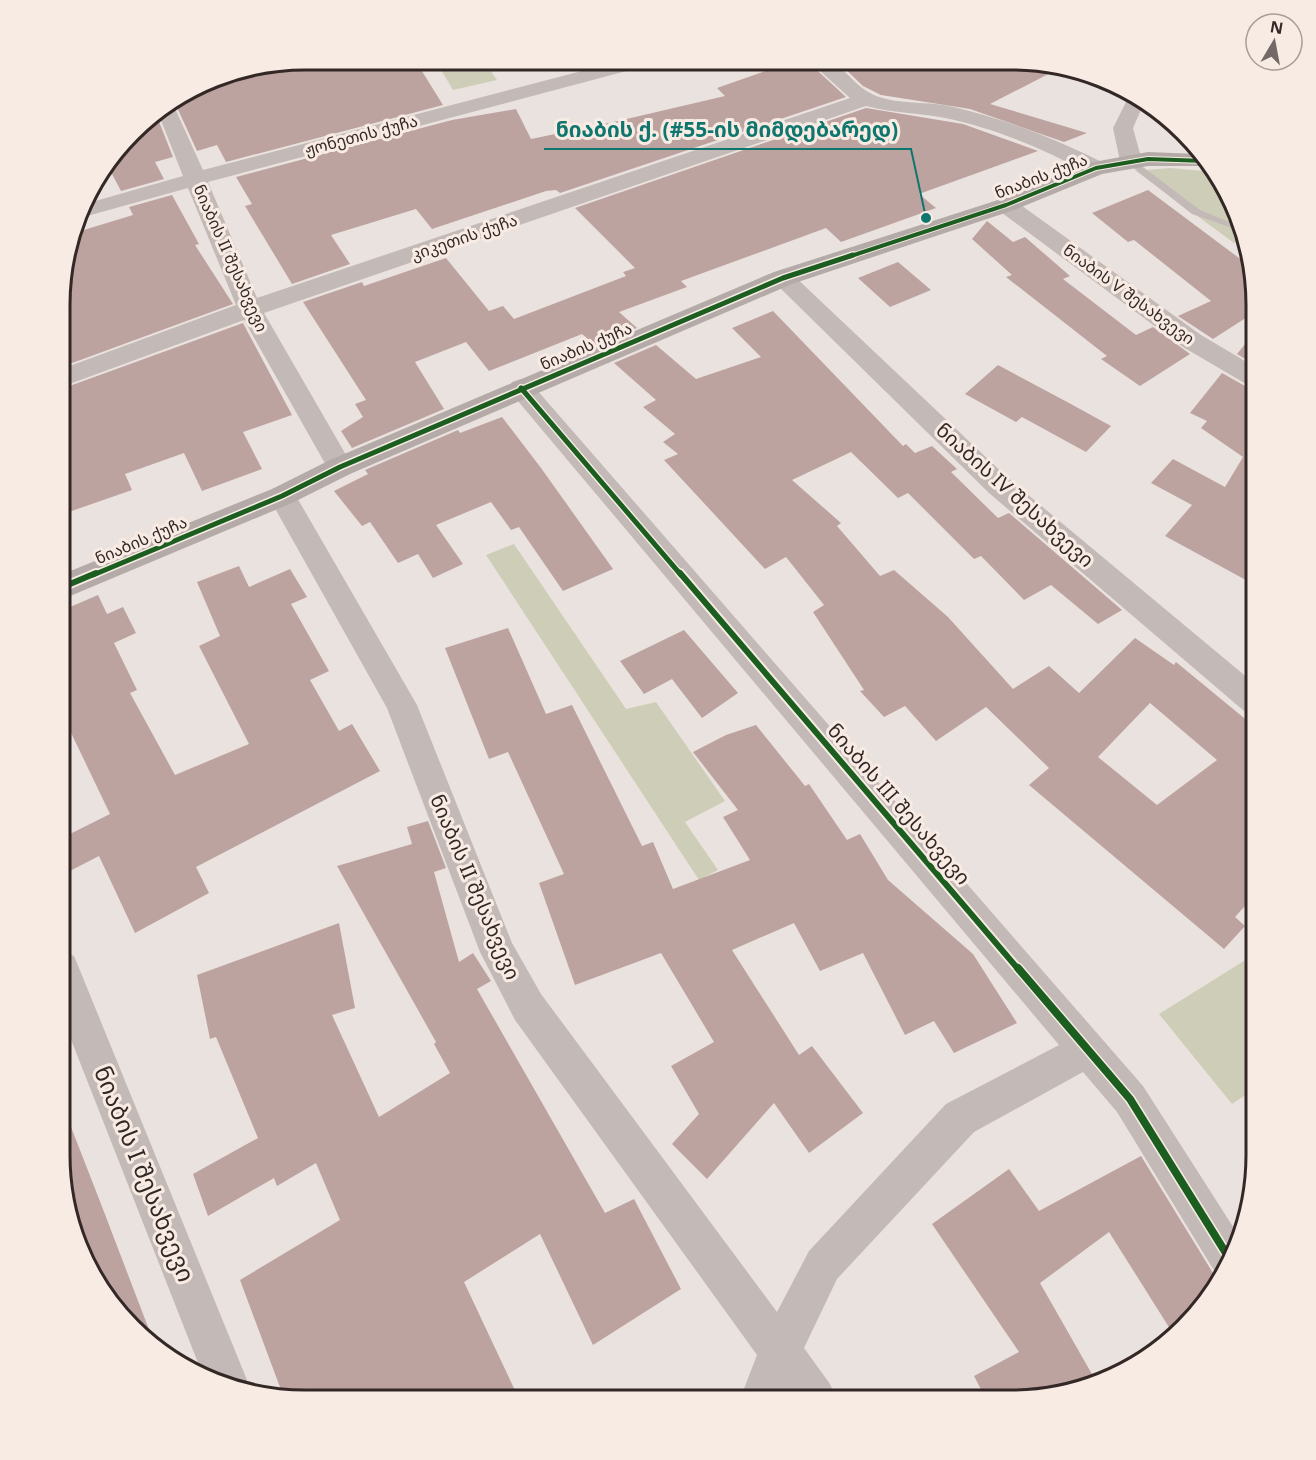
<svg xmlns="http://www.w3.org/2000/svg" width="1316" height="1460" font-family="'Noto Sans','Noto Sans Georgian',sans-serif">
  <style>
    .green { fill: #ceceb8 }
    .building { fill: #bda3a0; fill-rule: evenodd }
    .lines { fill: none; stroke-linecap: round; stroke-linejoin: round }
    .lane { fill: #c3bab7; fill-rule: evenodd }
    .street { fill: #c3bab7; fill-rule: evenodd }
    .secondary { fill: #b4aaa8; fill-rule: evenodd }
    .cycleway-far3-casing { stroke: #f8ebe4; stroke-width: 6 }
    .cycleway-far2-casing { stroke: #f8ebe4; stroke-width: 8 }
    .cycleway-far1-casing { stroke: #f8ebe4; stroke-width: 10 }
    .cycleway-casing { stroke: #f8ebe4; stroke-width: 11 }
    .cycleway-far3 { stroke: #1b5e20; stroke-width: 4 }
    .cycleway-far2 { stroke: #1b5e20; stroke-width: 5 }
    .cycleway-far1 { stroke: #1b5e20; stroke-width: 6 }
    .cycleway { stroke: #1b5e20; stroke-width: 8 }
    .labels { text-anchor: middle; stroke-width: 6; stroke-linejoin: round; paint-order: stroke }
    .far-street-label { font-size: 16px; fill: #332826; stroke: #f8ebe4 }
    .street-label { font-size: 20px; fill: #332826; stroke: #f8ebe4 }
    .near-street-label { font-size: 24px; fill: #332826; stroke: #f8ebe4 }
    .rim { fill: none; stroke: #332826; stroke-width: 3 }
    .leader { fill: none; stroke: #0f766e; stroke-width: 2 }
    .callout-dot { fill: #0f766e; stroke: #f8ebe4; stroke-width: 2 }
    .callout-label { font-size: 21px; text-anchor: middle; font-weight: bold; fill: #0f766e; stroke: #f8ebe4; stroke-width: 6; stroke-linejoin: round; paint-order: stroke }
  </style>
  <rect width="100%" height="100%" fill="#eae2de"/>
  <!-- green -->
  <path class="green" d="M 435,60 L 484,61 L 497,80 L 453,90 Z
    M 1170,168 L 1216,172 L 1245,236 L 1234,243 L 1136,171 Z
    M 514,544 L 626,709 L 656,702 L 725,801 L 685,822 L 718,870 L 699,880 L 486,555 Z
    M 1255,954 L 1255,1089 L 1232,1104 L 1159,1014 Z"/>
  <!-- building -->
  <path class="building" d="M 306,60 L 415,60 L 443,105 L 226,162 L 217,145 L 197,151 L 175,103 L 226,73 Z
    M 757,61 L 807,61 L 846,97 L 560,193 L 556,190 L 546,191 L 432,229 L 416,209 L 331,235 L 350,264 L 292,284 L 245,206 L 252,204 L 236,177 L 452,120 L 516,109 L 531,139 L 618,121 L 725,96 L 717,88 L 768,70 Z
    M 837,61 L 1042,62 L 1060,68 L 990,104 L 1087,133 L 1064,142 L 970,109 L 881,95 L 863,86 Z
    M 866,108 L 963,124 L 1038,151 L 919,194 L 936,208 L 841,242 L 826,228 L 681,281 L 687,287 L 619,312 L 637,328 L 595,345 L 582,334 L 489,371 L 466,342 L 415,362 L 444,409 L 352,448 L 341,431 L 363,417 L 355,404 L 366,400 L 303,302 L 362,282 L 364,286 L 446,258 L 489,311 L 503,306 L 514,319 L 626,276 L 623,272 L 635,268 L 575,208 Z
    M 156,114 L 173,157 L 155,162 L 164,179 L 121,191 L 112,174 L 97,178 L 144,121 Z
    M 1148,190 L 1251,267 L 1255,290 L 1255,312 L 1213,339 L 1178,316 L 1211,301 L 1134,240 L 1128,242 L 1092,213 Z
    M 172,195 L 199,244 L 195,245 L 233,304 L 64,366 L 65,258 L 74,233 L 133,215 L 129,207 Z
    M 987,221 L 1013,242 L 1025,237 L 1070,276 L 1063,279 L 1136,335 L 1153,327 L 1190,354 L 1140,386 L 1101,359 L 1107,356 L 1006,277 L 1012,275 L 972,239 Z
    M 898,262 L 931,290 L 890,307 L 858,278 Z
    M 773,311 L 903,446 L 906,444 L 915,453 L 932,446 L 957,469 L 951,472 L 998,518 L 1009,513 L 1122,610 L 1098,624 L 1051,585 L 1024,600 L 981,556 L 974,559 L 908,493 L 898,498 L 851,452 L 792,480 L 841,523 L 837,526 L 880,576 L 894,570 L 948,617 L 1013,689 L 1049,666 L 1079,693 L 1135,638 L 1174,665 L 1176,662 L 1255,727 L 1255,895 L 1235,917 L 1245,926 L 1224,949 L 1029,785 L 1049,768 L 986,707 L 936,741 L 905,706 L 884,717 L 860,691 L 864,690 L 813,612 L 824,605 L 786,557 L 765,569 L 664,460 L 678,454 L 663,442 L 675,434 L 643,407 L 656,400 L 614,363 L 656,345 L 696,379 L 761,357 L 732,328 ZM 1150,703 L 1217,760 L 1157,805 L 1098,757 Z
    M 243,323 L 292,415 L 243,432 L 262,469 L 202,491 L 184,453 L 125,474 L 132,490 L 63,514 L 64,388 Z
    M 1255,332 L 1255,365 L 1237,354 Z
    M 998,365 L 1069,403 L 1111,426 L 1086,452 L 1022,417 L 1016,422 L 965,394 Z
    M 1222,373 L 1245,386 L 1255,388 L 1255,585 L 1165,536 L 1192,505 L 1151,483 L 1173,459 L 1225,487 L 1243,457 L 1201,428 L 1207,421 L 1190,413 Z
    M 502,417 L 541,468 L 613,569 L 563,591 L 519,527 L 511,530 L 491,502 L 436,525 L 463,564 L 433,578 L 418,554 L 398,563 L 370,522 L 362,526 L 334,491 L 368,474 L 365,470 L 458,430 L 460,433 Z
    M 239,566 L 249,587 L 290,569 L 307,597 L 291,604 L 329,671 L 310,680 L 339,731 L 352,724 L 380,771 L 196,867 L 209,893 L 135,933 L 99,856 L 62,875 L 62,838 L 110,814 L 63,716 L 63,610 L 98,595 L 107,614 L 123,607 L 136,633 L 114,643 L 137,690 L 130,693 L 175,775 L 249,744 L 199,646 L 220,636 L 197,582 Z
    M 508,628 L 546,714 L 572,705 L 642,846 L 653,842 L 673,889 L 750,860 L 723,817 L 738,810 L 693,752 L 726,735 L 756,725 L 805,786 L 809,784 L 847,840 L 860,834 L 888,880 L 973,954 L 1017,1023 L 954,1053 L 934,1021 L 905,1035 L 863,953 L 820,971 L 794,923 L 732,950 L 799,1055 L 812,1046 L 863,1113 L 809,1153 L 774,1103 L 707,1179 L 672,1144 L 699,1114 L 671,1066 L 714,1042 L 661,953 L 575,985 L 539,883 L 564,874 L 508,752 L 489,759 L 445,648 Z
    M 684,630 L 738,693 L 702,718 L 672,679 L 644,694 L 620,661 Z
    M 428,821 L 446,868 L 434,872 L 459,962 L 473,953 L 491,981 L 477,989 L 605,1213 L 634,1199 L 681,1289 L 593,1345 L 540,1234 L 464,1282 L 519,1399 L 290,1399 L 284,1398 L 240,1280 L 340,1220 L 316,1163 L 277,1186 L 274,1178 L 208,1216 L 193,1174 L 258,1138 L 216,1037 L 210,1039 L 197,975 L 339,923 L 355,1008 L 332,1015 L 379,1117 L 450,1073 L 434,1044 L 436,1042 L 337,866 L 412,844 L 407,827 Z
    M 64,1109 L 101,1204 L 153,1340 L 101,1291 L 73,1233 L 61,1170 L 61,1110 Z
    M 1141,1156 L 1213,1273 L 1222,1278 L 1172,1332 L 1109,1232 L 1040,1283 L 1097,1383 L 1026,1399 L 986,1399 L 974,1376 L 1019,1352 L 932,1224 L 1009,1169 L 1039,1211 Z"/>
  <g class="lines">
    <!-- lane -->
    <path class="lane" d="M 1131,158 L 1200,210 L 1237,225 L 1232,228 L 1192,214 L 1127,163 L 1126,161 Z"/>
    <!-- street -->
    <path class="street" d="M 620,61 L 652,61 L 649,65 L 208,182 L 257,298 L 850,98 L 809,61 L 833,61 C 847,72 857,87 872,94 C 894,105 925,101 949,106 C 1003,118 1054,138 1104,163 L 1107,168 L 1104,173 L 1088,173 C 1043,149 995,128 945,118 C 919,113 892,113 866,106 L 264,313 L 353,467 L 349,474 L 340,477 L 331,474 L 244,320 L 64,386 L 64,368 L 236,305 L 188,188 L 80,218 L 85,204 L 183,176 L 158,113 L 173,104 L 203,170 Z
      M 1131,92 L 1144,103 L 1133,128 L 1142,161 L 1139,166 L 1123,166 L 1120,161 L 1113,128 Z
      M 1006,198 L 1014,200 L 1201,335 L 1255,367 L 1255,386 L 1246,384 L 1183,347 L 998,210 L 995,205 L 998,200 Z
      M 783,271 L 791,273 L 1009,479 L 1255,684 L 1255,715 L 1244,711 L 989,493 L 775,283 L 771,278 L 775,273 Z
      M 521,379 L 530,382 L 1143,1086 L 1237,1233 L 1224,1276 L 1215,1272 L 1117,1112 L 1083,1072 L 974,1132 L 837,1279 L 804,1348 L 830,1384 L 836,1399 L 789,1399 L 785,1394 L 782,1399 L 740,1399 L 757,1355 L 515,1020 L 480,952 L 387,708 L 268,496 L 272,489 L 282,486 L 292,489 L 417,705 L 512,943 L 541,994 L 777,1312 L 809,1251 L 946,1104 L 1059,1045 L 512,394 L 508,388 L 512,382 Z
      M 62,951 L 74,956 L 79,968 L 247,1380 L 245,1386 L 202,1373 L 61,1014 Z"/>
    <!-- secondary -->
    <path class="secondary" d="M 1148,152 L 1198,154 L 1211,166 L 1148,166 L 1102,174 L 1014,210 L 792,284 L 350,474 L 292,503 L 63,599 L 63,574 L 272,489 L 330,460 L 774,272 L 998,200 L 1088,163 Z"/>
    <defs>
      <path id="cycleway-far3" d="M 848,257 L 1006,205 L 1096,168 L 1148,159 L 1205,161"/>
      <path id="cycleway-far2" d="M 521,388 L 681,575
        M 93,575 L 282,496 L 340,467 L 783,278 L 853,255"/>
      <path id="cycleway-far1" d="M 680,573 L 1019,970
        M 63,587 L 96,573"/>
      <path id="cycleway" d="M 1018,968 L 1130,1099 L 1229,1258"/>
    </defs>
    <!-- cycleway-far3 casing -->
    <use href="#cycleway-far3" class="cycleway-far3-casing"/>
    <!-- cycleway-far2 casing -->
    <use href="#cycleway-far2" class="cycleway-far2-casing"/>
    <!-- cycleway-far1 casing -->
    <use href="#cycleway-far1" class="cycleway-far1-casing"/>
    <!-- cycleway casing -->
    <use href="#cycleway" class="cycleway-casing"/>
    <!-- cycleway-far3 -->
    <use href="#cycleway-far3" class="cycleway-far3"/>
    <!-- cycleway-far2 -->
    <use href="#cycleway-far2" class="cycleway-far2"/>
    <!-- cycleway-far1 -->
    <use href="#cycleway-far1" class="cycleway-far1"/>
    <!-- cycleway -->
    <use href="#cycleway" class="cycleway"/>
  </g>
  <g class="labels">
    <!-- far-street labels -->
    <g class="far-street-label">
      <text transform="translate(361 135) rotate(-15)" y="6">ჟონეთის ქუჩა</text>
      <text transform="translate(1041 176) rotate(-21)" y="6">ნიაბის ქუჩა</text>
      <text transform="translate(464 237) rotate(-19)" y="6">კიკეთის ქუჩა</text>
      <text transform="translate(231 258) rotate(66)" y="6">ნიაბის II შესახვევი</text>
      <text transform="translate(1129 294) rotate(36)" y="6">ნიაბის V შესახვევი</text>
      <text transform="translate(586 346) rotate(-23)" y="6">ნიაბის ქუჩა</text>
      <text transform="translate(141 540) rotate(-23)" y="6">ნიაბის ქუჩა</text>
    </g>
    <!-- street labels -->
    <g class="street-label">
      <text transform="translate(1015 495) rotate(42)" y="7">ნიაბის IV შესახვევი</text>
      <text transform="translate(899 804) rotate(49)" y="7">ნიაბის III შესახვევი</text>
      <text transform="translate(475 887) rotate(67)" y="7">ნიაბის II შესახვევი</text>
    </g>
    <!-- near-street labels -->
    <g class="near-street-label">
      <text transform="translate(144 1174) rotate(68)" y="8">ნიაბის I შესახვევი</text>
    </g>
  </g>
  <!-- crop -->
  <path d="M0 0H1316V1460H0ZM305 70H1011A235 235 0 0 1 1246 305V1155A235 235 0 0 1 1011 1390H305A235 235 0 0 1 70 1155V305A235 235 0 0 1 305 70Z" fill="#f8ebe4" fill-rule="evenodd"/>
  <path class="rim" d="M305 70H1011A235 235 0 0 1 1246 305V1155A235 235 0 0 1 1011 1390H305A235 235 0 0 1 70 1155V305A235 235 0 0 1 305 70Z"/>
  <!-- callouts -->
  <path class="leader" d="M926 218L911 149H544"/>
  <circle class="callout-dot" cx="926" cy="218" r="6"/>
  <g class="callout-label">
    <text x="727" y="137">ნიაბის ქ. (#55-ის მიმდებარედ)</text>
  </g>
  <!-- north arrow -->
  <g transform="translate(1274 42) rotate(10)"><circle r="28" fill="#f8ebe4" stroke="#a99d98" stroke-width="1.5"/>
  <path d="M0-4.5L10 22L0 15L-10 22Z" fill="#736966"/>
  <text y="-9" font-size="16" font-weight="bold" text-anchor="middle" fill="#332826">N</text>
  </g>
</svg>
